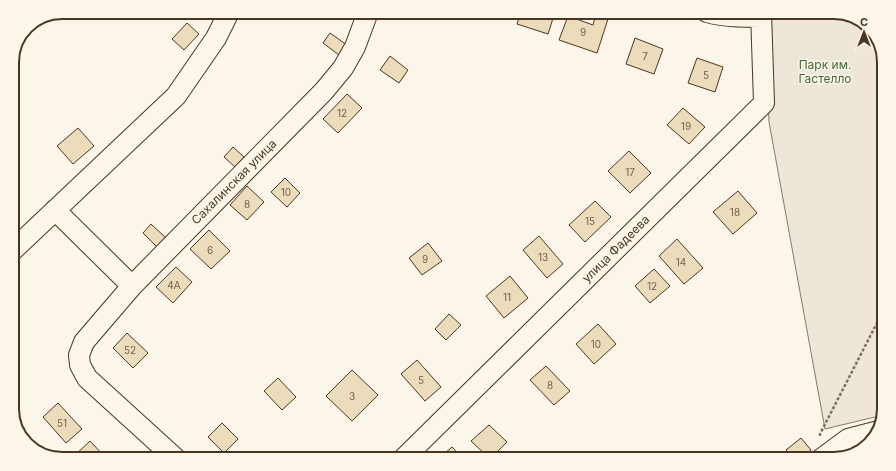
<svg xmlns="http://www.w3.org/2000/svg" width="896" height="471" font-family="Inter,sans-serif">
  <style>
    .green { fill: #ede6d9; stroke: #887966 }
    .building { fill: #ecdcbc; stroke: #4a3520 }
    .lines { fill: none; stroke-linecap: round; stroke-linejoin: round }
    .minor-casing { stroke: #4a3520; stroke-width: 22 }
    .path { stroke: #7f6f5c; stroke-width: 2.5; stroke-dasharray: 3 2; stroke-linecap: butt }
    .minor { stroke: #fbf6e9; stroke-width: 20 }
    .labels { text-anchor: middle; stroke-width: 3; stroke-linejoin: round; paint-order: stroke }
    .number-label { font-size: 10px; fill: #725f47 }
    .park-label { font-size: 12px; fill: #436837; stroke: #fbf6e9 }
    .street-label { font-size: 12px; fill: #4a3520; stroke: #fbf6e9 }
    .rim { fill: none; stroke: #4a3520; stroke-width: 2 }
  </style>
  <rect width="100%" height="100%" fill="#fbf6e9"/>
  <!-- green -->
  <path class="green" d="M 765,12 L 834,12 L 856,17 L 876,35 L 884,59 L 879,416 L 825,429 L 769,122 Z"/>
  <!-- building -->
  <path class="building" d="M 435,12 L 453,12 L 451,17 Z
    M 521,12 L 555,12 L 548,34 L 517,24 Z
    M 596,14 L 608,19 L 597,53 L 559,40 L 568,16 L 593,25 Z
    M 187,23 L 199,34 L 184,50 L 172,39 Z
    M 330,33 L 347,45 L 339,55 L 323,43 Z
    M 635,38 L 663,49 L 654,74 L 626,64 Z
    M 390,56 L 408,70 L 399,83 L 380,70 Z
    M 697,58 L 723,67 L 715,92 L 688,83 Z
    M 347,94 L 362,108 L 338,133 L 323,119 Z
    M 683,108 L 705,127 L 689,144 L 667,125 Z
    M 78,128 L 94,146 L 73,164 L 57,146 Z
    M 233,147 L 244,157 L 235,167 L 224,157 Z
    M 629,151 L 651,173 L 630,193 L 608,171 Z
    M 285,178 L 300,193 L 287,207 L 271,192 Z
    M 247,186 L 264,202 L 247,220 L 230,205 Z
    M 738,191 L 757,213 L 733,234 L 713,212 Z
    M 595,201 L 611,217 L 585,242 L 569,225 Z
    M 151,224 L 166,238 L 157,247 L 143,233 Z
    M 209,230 L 230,251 L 211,269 L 190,249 Z
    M 539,236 L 563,264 L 547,278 L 523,250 Z
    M 677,239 L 703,268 L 684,284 L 659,256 Z
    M 428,243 L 442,261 L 422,275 L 409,258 Z
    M 176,267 L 192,282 L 173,303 L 156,287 Z
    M 654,269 L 670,286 L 650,303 L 635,286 Z
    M 510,276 L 528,298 L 504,318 L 486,296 Z
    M 449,314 L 461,325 L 446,340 L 435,329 Z
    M 598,324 L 616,344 L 594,364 L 576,344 Z
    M 127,333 L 148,353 L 133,368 L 113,348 Z
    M 417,360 L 441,387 L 425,401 L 401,374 Z
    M 546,366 L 570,391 L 554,405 L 530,380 Z
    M 352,370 L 378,395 L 352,421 L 326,396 Z
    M 278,378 L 296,397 L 282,410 L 264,391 Z
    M 58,403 L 82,429 L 66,443 L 43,417 Z
    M 222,423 L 238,439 L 224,453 L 208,437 Z
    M 489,425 L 507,442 L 490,459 L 471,441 Z
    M 801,438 L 811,450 L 800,459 L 793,459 L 786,450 Z
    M 90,441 L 107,459 L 77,459 L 74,456 Z
    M 452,447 L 463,459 L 438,459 Z"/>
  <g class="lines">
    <defs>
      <path id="minor" d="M 707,12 C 725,17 743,17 761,17
        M 55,210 L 132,286
        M 12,251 L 176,96 L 216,38 L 229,12
        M 176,459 L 87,378 L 80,365 L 79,355 L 84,342 L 132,286 L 324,91 L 343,68 L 355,47 L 368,12
        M 403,459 L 764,103 L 761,12
        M 821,459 L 848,439 L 879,431"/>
    </defs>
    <!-- minor casing -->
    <use href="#minor" class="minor-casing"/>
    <!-- path -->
    <path class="path" d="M 820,436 L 820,434 L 880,317"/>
    <!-- minor -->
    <use href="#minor" class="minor"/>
  </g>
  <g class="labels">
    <!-- number labels -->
    <g class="number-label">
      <text x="583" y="36">9</text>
      <text x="645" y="60">7</text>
      <text x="706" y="79">5</text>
      <text x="342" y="117">12</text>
      <text x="686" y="130">19</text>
      <text x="630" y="176">17</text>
      <text x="286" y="196">10</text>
      <text x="247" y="208">8</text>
      <text x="735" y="216">18</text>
      <text x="590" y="225">15</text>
      <text x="210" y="254">6</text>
      <text x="543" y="261">13</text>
      <text x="425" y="263">9</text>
      <text x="681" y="266">14</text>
      <text x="174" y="289">4А</text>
      <text x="652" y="290">12</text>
      <text x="507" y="301">11</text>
      <text x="596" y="348">10</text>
      <text x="130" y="354">52</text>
      <text x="421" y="384">5</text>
      <text x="550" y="389">8</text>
      <text x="352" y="400">3</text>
      <text x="62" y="427">51</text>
    </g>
    <!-- park labels -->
    <g class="park-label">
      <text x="825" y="69">Парк им.<tspan x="825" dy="14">Гастелло</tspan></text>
    </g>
    <!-- street labels -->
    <g class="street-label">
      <text transform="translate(234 182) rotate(-45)" y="4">Сахалинская улица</text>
      <text transform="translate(616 249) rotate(-45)" y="4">улица Фадеева</text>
    </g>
  </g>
  <!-- crop -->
  <path d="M0 0H896V471H0ZM62 19H834A43 43 0 0 1 877 62V409A43 43 0 0 1 834 452H62A43 43 0 0 1 19 409V62A43 43 0 0 1 62 19Z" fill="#fbf6e9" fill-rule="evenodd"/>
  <path class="rim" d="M62 19H834A43 43 0 0 1 877 62V409A43 43 0 0 1 834 452H62A43 43 0 0 1 19 409V62A43 43 0 0 1 62 19Z"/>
  <!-- north arrow -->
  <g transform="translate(864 32)" stroke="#fbf6e9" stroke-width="3" paint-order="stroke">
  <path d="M0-3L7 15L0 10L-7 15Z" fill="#4a3520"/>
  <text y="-6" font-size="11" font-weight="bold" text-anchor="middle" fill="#4a3520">С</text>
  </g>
</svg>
